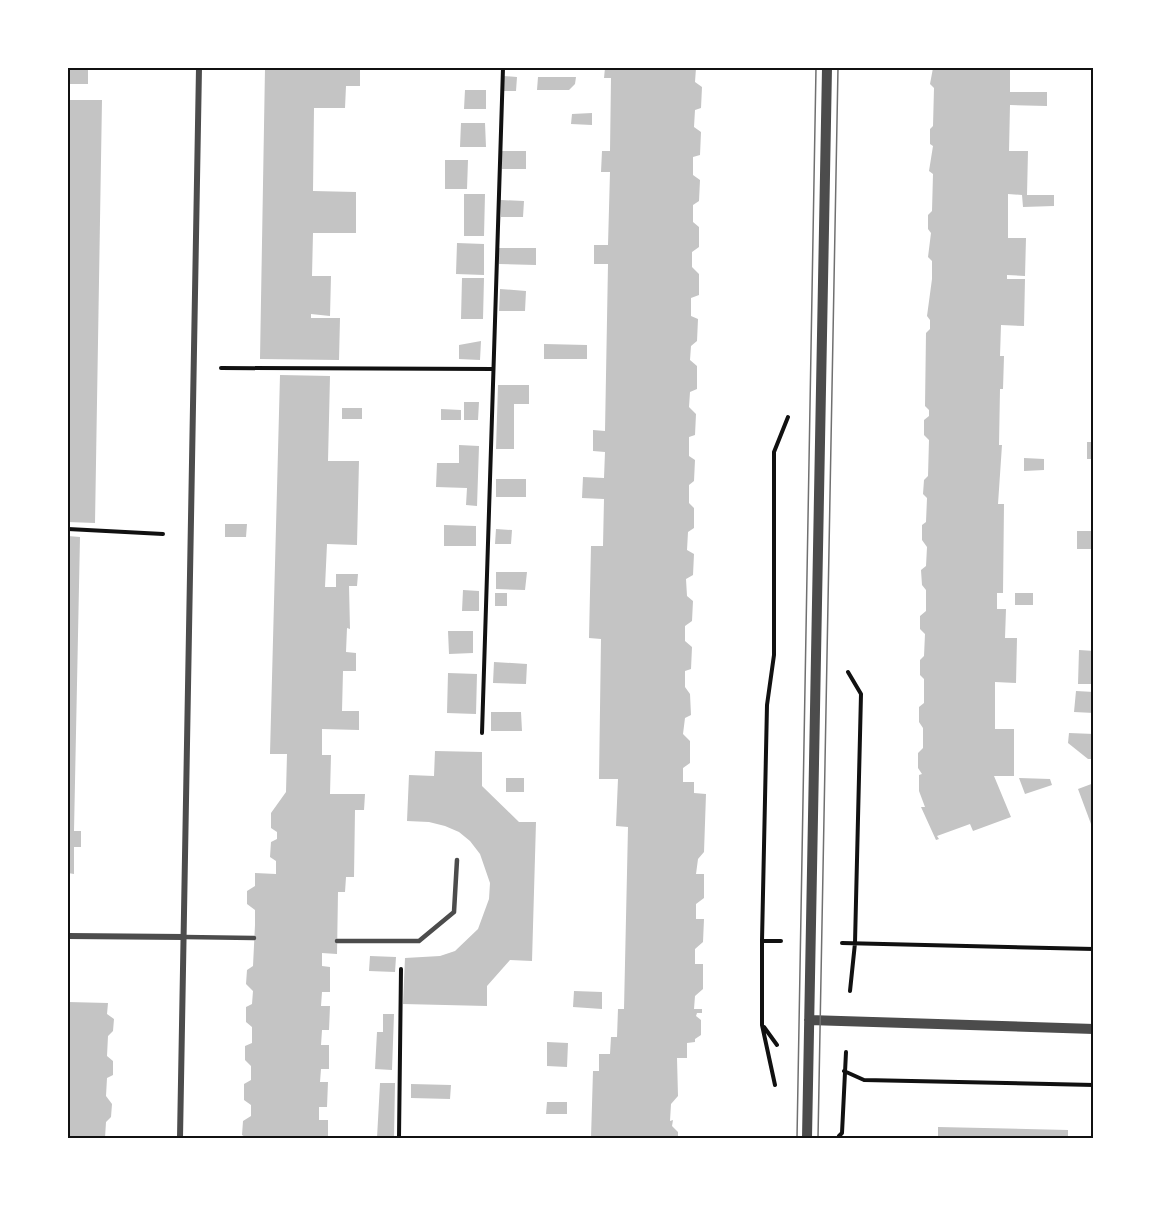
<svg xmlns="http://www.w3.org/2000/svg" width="1161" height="1206" font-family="'Archivo Narrow',sans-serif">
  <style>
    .building { fill: #c4c4c4 }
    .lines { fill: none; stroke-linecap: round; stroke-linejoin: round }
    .path { stroke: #111; stroke-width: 4 }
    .service { stroke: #4c4c4c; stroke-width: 4.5 }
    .minor { stroke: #4c4c4c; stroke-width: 6 }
    .tertiary { stroke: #4c4c4c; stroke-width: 10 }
    .tram { stroke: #707070; stroke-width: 1.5 }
    .neatline { fill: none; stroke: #111; stroke-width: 2 }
  </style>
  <rect width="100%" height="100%" fill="#fff"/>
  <!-- building -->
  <path class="building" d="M 68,68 L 88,68 L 88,84 L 68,84 Z
    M 265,68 L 360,68 L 360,86 L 346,86 L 345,108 L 314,108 L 313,191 L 356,192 L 356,233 L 313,233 L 312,276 L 331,276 L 330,316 L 311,314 L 311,318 L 340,318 L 339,360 L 260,359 Z
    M 605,68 L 696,68 L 695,82 L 702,87 L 701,108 L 695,110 L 694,127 L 701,132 L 700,155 L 693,157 L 693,175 L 700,180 L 699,201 L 693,205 L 693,222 L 699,227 L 699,247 L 692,252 L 692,267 L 699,274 L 699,295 L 691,298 L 691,316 L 698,319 L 697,341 L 691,346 L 690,360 L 697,366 L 697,389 L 690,392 L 689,407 L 696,414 L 695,435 L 689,437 L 689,456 L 695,460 L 694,481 L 689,485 L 689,503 L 694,508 L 694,528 L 688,532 L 687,550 L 694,554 L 693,575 L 686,579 L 687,596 L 693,601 L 692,621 L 685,626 L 685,641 L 692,647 L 691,669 L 685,671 L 685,687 L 690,694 L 691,715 L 685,718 L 683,734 L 690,741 L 690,763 L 683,768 L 683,782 L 694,782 L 694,793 L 706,794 L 704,852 L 698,859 L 696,874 L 704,874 L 704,898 L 696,904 L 696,919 L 704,919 L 703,942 L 695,949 L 695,964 L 703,964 L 703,989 L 695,996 L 694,1009 L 702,1009 L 702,1013 L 697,1013 L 696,1016 L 701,1020 L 701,1035 L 695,1039 L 695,1042 L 687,1043 L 687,1058 L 677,1058 L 678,1096 L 671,1104 L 670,1121 L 673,1120 L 672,1126 L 678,1132 L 678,1138 L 591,1138 L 593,1071 L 599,1071 L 599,1054 L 610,1054 L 611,1037 L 617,1037 L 618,1009 L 624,1009 L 628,827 L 616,826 L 618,779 L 599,779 L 601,639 L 589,638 L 591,546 L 603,546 L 604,499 L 582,498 L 583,477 L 604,478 L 605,452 L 593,451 L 593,430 L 605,431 L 608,264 L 594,264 L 594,245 L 608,245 L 610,172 L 601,172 L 602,151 L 610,151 L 611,78 L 604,78 Z
    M 933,68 L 1010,68 L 1010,92 L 1047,92 L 1047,106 L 1010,105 L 1009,151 L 1028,151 L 1027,195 L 1054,195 L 1054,206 L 1023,207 L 1022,195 L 1008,194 L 1008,238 L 1026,238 L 1025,276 L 1007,275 L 1007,279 L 1025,279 L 1024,326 L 1001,325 L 1000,356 L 1004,356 L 1003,389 L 1000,389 L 999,445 L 1002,445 L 998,504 L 1004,504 L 1003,593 L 997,593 L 997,609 L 1006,609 L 1005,638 L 1017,638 L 1016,683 L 995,682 L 995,729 L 1014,729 L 1014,776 L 994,776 L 1011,817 L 973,831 L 970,824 L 937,836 L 939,839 L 936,840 L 921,807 L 925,807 L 919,791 L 919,775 L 922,774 L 918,768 L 918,753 L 923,748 L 923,728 L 919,722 L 919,707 L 924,703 L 924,679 L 920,675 L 920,660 L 924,656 L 925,634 L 920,629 L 920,616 L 926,611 L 926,590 L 922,585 L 921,570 L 926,566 L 927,547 L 922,540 L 922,525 L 926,522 L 927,498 L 923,494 L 924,480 L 928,476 L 929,440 L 924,435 L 924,420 L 929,416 L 929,410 L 925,406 L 926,333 L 930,329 L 930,320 L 927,316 L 932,279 L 932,261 L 928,257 L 931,233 L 928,229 L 928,215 L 932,211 L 933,174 L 929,171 L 933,146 L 930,144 L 930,129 L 933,126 L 934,88 L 930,84 Z
    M 504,76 L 517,77 L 516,91 L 504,91 Z
    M 538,77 L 576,77 L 575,84 L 569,90 L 537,90 Z
    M 465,90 L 486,90 L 486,109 L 464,109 Z
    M 68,100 L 102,100 L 95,523 L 68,522 Z
    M 592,113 L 592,125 L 571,124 L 572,114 Z
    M 461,123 L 485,123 L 486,147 L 460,147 Z
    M 502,151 L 526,151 L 526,169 L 502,169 Z
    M 445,160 L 468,160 L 467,189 L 445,189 Z
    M 464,194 L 485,194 L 484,236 L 464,236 Z
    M 501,200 L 524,201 L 523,217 L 501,217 Z
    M 457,243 L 484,244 L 484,275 L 456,274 Z
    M 499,248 L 536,248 L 536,265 L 499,264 Z
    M 462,278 L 484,278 L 483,319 L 461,319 Z
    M 500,289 L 526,291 L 525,311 L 499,311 Z
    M 481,341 L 480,360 L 459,359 L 459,345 Z
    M 544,344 L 587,345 L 587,359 L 544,359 Z
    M 280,375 L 330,376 L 328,461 L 359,461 L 357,545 L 327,544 L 325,587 L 336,587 L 336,574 L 358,574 L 357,586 L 349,586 L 350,629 L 347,628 L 346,652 L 356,653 L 356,671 L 343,671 L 342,711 L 359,711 L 359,730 L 322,729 L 322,755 L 331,755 L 330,794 L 365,794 L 364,810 L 355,810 L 354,877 L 346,877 L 345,892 L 338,892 L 337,954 L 322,953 L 322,966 L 330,967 L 330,992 L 322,992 L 321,1006 L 330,1006 L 329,1030 L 322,1030 L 321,1045 L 329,1045 L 329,1069 L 321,1069 L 320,1082 L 328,1082 L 327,1107 L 319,1107 L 319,1120 L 328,1120 L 328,1138 L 247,1138 L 242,1135 L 243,1121 L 251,1116 L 251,1105 L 244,1100 L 244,1084 L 251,1080 L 251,1066 L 245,1060 L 245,1046 L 252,1043 L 252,1027 L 246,1022 L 246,1007 L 252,1004 L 253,991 L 246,984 L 247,970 L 253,966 L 255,925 L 255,910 L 247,904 L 247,891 L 255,886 L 255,873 L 276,874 L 276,861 L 270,857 L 271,842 L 277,839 L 277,832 L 271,828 L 271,813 L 286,792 L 287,754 L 270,754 Z
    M 498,385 L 529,385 L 529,404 L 514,404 L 514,449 L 496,449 Z
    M 464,402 L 479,402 L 478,420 L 464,420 Z
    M 342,408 L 362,408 L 362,419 L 342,419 Z
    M 441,409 L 461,410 L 461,420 L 441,420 Z
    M 1087,442 L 1094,442 L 1094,459 L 1087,459 Z
    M 459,445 L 479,446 L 477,506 L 466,505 L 467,488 L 436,487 L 437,463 L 459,463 Z
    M 1024,458 L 1044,459 L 1044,470 L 1024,471 Z
    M 496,479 L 526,479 L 526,497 L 496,497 Z
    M 225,524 L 247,524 L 246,537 L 225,537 Z
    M 444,525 L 476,526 L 476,546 L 444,546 Z
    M 496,529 L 512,530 L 511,544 L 495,544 Z
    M 1077,531 L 1094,531 L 1094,549 L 1077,549 Z
    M 68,536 L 80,537 L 74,831 L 81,831 L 81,847 L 74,847 L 74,874 L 68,873 Z
    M 496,572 L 527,572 L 525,590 L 496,589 Z
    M 463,590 L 479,591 L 479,611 L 462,611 Z
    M 495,593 L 507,593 L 507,606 L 495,606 Z
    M 1015,593 L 1033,593 L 1033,605 L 1015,605 Z
    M 448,631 L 473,631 L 473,653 L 449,654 Z
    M 1079,650 L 1094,651 L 1094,684 L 1078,684 Z
    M 494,662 L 527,664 L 526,684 L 493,683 Z
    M 448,673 L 477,674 L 476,714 L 447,713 Z
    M 1076,691 L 1094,692 L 1094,713 L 1074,712 Z
    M 491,712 L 521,712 L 522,731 L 491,731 Z
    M 1069,733 L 1094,734 L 1094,759 L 1088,759 L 1068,743 Z
    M 435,751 L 482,752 L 482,786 L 519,822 L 536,822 L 532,961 L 510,960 L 487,986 L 487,1006 L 403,1004 L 405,958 L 440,956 L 455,951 L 478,929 L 489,899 L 490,883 L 480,854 L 470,841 L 459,832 L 445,826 L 429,822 L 407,821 L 409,775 L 434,776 Z
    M 506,778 L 524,778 L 524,792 L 506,792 Z
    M 1019,778 L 1050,779 L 1052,785 L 1025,794 Z
    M 1094,783 L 1094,823 L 1091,824 L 1078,789 Z
    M 370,956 L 396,957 L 395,972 L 369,971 Z
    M 574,991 L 602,992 L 602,1009 L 573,1007 Z
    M 68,1002 L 108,1003 L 107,1014 L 114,1019 L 113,1031 L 108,1036 L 107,1056 L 113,1061 L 113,1075 L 107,1078 L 106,1096 L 112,1104 L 111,1117 L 106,1122 L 105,1138 L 68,1138 Z
    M 383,1014 L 394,1014 L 392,1070 L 375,1069 L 377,1032 L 383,1032 Z
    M 547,1042 L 568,1043 L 567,1067 L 547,1066 Z
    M 380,1083 L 395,1083 L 394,1138 L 377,1138 Z
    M 411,1084 L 451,1085 L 450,1099 L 411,1098 Z
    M 547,1102 L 567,1102 L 567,1114 L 546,1114 Z
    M 938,1127 L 1068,1130 L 1068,1138 L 938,1138 Z"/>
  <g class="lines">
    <!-- path -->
    <path class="path" d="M 221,368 L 493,369
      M 68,529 L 163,534
      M 848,672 L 861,694 L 855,943 L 850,991
      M 482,733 L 503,68
      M 762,941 L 781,941
      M 842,943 L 1094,949
      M 764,1027 L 777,1045
      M 844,1071 L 864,1080 L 1094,1085
      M 775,1085 L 762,1025 L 762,941 L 767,705 L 774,655 L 774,452 L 788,417
      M 839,1136 L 842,1133 L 846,1052
      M 399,1138 L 401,969"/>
    <!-- service -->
    <path class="service" d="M 184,937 L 254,938
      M 337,941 L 419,941 L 454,912 L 457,860"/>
    <!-- minor -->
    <path class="minor" d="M 68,936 L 184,937
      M 180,1138 L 199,68"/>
    <!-- tertiary -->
    <path class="tertiary" d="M 809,1020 L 1094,1029
      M 807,1138 L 827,68"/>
    <!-- tram -->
    <path class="tram" d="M 797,1138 L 816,68
      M 818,1138 L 838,68"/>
  </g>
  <!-- border -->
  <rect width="1161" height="1206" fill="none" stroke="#ffffff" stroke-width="138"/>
  <rect x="69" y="69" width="1023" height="1068" class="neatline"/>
</svg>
